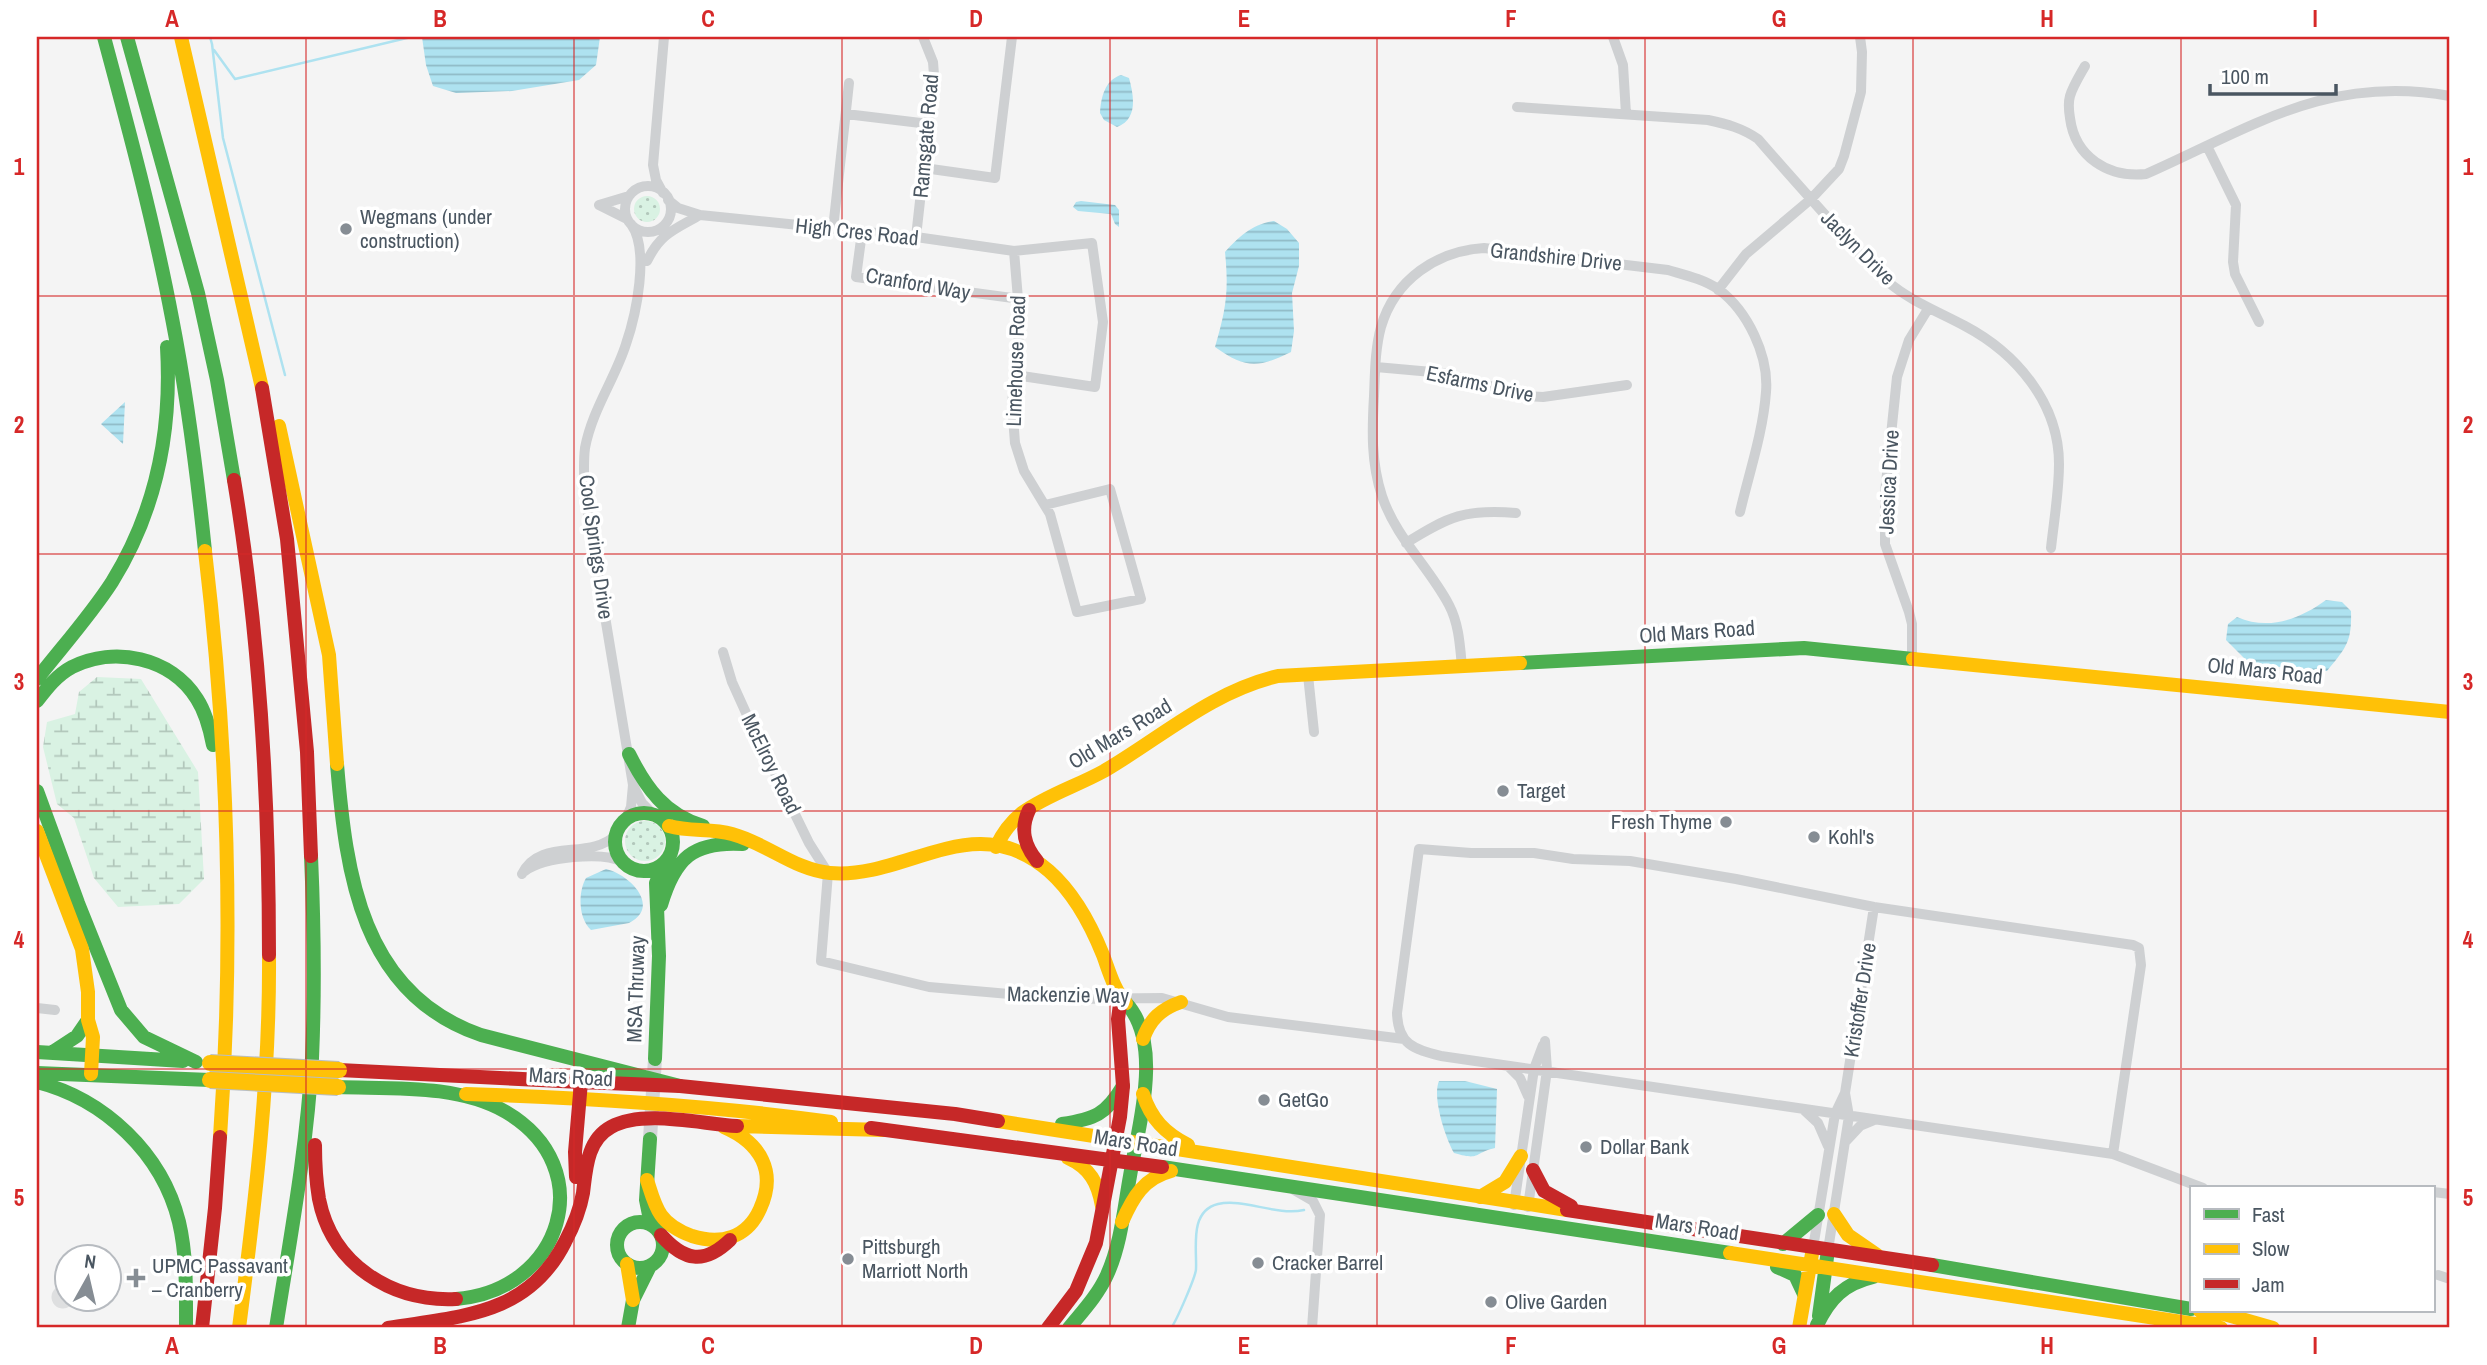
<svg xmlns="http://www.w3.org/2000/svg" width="2487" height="1365" font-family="'Archivo Narrow',sans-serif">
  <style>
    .wetland { fill: url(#wetland-marsh) }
    .garden { fill: url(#garden-dots) }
    .water { fill: url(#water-rules) }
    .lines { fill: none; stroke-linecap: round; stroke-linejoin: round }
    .stream { stroke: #aee2f0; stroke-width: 2.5 }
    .taxiway { stroke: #dedfe0; stroke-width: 23 }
    .secondary-tunnel { stroke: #d2d4d7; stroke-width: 14; stroke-dasharray: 14 7; stroke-linecap: butt }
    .street { stroke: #ced0d2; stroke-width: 10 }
    .fast { stroke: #4caf50; stroke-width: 14 }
    .slow { stroke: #ffc107; stroke-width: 14 }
    .jam { stroke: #c62828; stroke-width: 14 }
    .slow-bridge-casing { stroke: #b9bec3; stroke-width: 18; stroke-linecap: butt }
    .slow-bridge { stroke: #ffc107; stroke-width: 16 }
    .grid { fill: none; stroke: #d62828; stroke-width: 2; stroke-opacity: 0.55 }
    .poi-dot { fill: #868d94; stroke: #fff; stroke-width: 2.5 }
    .labels { text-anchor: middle; stroke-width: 7; stroke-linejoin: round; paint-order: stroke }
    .street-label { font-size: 21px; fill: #4a5661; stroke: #fff }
    .poi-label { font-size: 21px; fill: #4a5661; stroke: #fff; text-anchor: start }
    .neatline { fill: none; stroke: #d62828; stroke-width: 2.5 }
    .grid-label { font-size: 23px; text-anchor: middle; font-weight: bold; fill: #d62828 }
  </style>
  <defs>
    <pattern id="wetland-marsh" width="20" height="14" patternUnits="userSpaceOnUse" patternTransform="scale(1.75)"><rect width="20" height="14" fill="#d9f2e3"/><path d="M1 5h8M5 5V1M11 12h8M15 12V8" fill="none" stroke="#b2c7bb"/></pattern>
    <pattern id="garden-dots" width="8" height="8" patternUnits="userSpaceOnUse" patternTransform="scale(1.75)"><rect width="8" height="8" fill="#d9f2e3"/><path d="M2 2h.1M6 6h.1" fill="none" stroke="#b2c7bb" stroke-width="1.8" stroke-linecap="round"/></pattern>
    <pattern id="water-rules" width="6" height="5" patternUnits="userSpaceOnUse" patternTransform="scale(1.75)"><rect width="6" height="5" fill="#aee2f0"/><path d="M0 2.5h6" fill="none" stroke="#90bac6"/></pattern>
  </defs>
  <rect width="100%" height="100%" fill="#f4f4f4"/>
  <!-- wetland -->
  <path class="wetland" d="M 97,677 L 141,679 L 198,772 L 204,879 L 179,904 L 118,907 L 94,878 L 74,818 L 57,804 L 43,747 L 47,722 L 75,714 L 79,692 Z"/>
  <!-- garden -->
  <path class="garden" d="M634 209a13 13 0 1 1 26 0a13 13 0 1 1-26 0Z
    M625 841a20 20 0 1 1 40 0a20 20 0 1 1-40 0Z"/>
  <!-- water -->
  <path class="water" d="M 422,37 L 600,37 L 596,65 L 579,80 L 512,91 L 456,93 L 433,86 L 426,65 Z
    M 1121,75 L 1129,78 C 1134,96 1138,119 1117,127 L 1104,120 L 1100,113 C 1101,97 1105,80 1121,75 Z
    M 1081,201 L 1115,205 L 1119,210 L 1119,227 L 1115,224 L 1111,214 L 1078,211 L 1073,207 L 1076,202 Z
    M 1274,221 L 1287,229 L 1299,243 L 1299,266 L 1292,293 L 1294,331 L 1291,352 C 1258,368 1246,369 1215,347 C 1226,309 1229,292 1225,252 C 1239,237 1252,224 1274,221 Z
    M 125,402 L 123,444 L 101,424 Z
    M 2326,600 L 2342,602 L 2351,611 C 2352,642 2346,648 2327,671 L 2301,671 L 2247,661 L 2226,640 L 2228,624 L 2237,617 C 2269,631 2300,619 2326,600 Z
    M 606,869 C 631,875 661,907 629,923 L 591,930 C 578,918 578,892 586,878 Z
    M 1439,1081 L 1465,1081 L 1497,1089 L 1495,1148 C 1473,1153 1481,1161 1454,1153 C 1445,1137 1432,1097 1439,1081 Z"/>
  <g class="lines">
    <!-- stream -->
    <path class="stream" d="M 210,37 L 212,44
      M 212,44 L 223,138 L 285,375
      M 214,50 L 235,79 L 411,37
      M 1171,1328 C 1176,1322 1196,1276 1196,1269 C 1197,1248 1189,1211 1218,1204 C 1244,1198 1275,1216 1304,1210"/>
    <!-- taxiway -->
    <path class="taxiway" d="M 63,1297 L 66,1295"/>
    <!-- secondary-tunnel -->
    <path class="secondary-tunnel" d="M 650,1139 L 655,1059"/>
    <!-- street -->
    <path class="street" d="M 1613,37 L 1623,65 L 1626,114
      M 2085,66 C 2080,75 2073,86 2070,96 C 2068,103 2069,112 2070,118 C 2075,157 2108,178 2146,174 C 2252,127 2328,74 2450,96
      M 1517,107 L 1708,120 C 1727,124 1742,128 1758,139 C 1784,169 1810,198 1836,227 C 1852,245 1868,266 1887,281 C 1910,301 1939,312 1965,326 C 2016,353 2059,403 2059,464 C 2059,492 2054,520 2051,548
      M 846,114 L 929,124
      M 2207,146 L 2236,205 L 2233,262 L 2235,274 L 2259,322
      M 924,168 L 995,178 L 1012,37
      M625 209a23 23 0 1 1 46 0a23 23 0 1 1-46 0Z
      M 663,193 L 656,180 L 653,165 L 664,37
      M 668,200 L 678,208 L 700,215 L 916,237 L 1014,251 L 1092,243 L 1103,322 L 1095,387 L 1015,375
      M 599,205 L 629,196
      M 599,205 L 627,219
      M 833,229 L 849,83
      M 862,232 L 856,277 L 1020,299
      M 916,237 L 934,75 L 933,62 L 923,37
      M 1014,251 L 1020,323 L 1012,404 L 1015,443 L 1024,471 L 1050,514 L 1077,612 L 1141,599 L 1110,489 L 1045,505
      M 647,261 C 661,233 674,230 700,215
      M 1718,290 L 1746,254 L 1811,199 L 1839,169 L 1844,156 L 1861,92 L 1862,52 L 1860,37
      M 1376,367 L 1443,373 L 1526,396 L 1543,397 L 1627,385
      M 1406,543 C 1449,516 1465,509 1516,513
      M 723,652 L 732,682 L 751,724 L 809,843 L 828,873 L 821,961 L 929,987 L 1067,999 L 1162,998 L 1228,1017 L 1404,1039
      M 1912,659 L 1912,624 L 1909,612 L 1885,544 L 1885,493 L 1897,377 L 1909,340 L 1928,309
      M 1462,667 C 1460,646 1459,624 1449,605 C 1429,567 1396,538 1382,496 C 1371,463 1372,430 1374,396 C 1375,373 1375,349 1381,327 C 1395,279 1437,251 1484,248 L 1668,270 C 1685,275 1703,279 1718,289 C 1748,311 1769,356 1766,392 C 1763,433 1749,473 1740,512
      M 1308,675 L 1314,732
      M 633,785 L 642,803 L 653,814
      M 626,819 L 631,807 L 633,785 L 585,496 C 584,480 583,464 585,448 C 592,410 615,379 626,344 C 636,315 650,250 631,224
      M 525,871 C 544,857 602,851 623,862
      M 522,874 C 541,837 589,861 616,835
      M 37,1008 L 55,1010
      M 1508,1066 L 1520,1078 L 1528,1096
      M 1804,1110 L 1818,1123 L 1828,1146
      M 1846,1141 L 1860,1126 L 1872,1121
      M 2113,1154 L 2141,965 L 2139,948 L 2133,945 L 1874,907 L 1736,879 L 1630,861 L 1573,859 L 1534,853 L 1471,853 L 1419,849 L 1397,1013 C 1398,1045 1414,1049 1441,1056 L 2113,1154 L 2203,1188
      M 1294,1190 L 1313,1201 L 1320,1215 L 1312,1328
      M 2433,1192 L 2450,1194
      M 1514,1205 L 1534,1069 L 1543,1045
      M 1528,1207 L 1547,1070 L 1545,1041
      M 1813,1248 L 1835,1114 L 1845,1093 L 1874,907
      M 1828,1250 L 1849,1116 L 1845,1093
      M 2438,1275 L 2450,1279"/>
    <!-- fast -->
    <path class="fast" d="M 104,37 C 129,130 154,223 172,318 C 187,395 197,473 205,551
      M 127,37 L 198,293 L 217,380 L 234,480
      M 1520,663 L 1804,648 L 1913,659
      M 37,679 C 62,647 90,616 112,582 C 156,511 172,430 167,347
      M 37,701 C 47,688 57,675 72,667 C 114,646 171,657 197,699 C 206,713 210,729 213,745
      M 629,754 C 646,788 665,815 703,826
      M 337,764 C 346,873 361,994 481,1035 L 680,1086
      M 37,791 L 78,903 L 121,1010 L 144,1037 L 196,1062
      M615 842a29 29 0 1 1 58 0a29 29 0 1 1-58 0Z
      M 661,905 C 675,858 693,841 743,844
      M 37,1052 L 183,1061
      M 51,1053 L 77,1036 L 88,1020
      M 655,1059 L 659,956 L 656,883 L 664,863
      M 37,1073 L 210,1080
      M 37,1082 C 104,1099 162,1153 179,1222 C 187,1256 186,1292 186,1328
      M 338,1087 C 392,1089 458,1084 506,1112 C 601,1168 562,1291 456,1299
      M 1062,1124 C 1094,1119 1106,1115 1123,1086
      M 650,1139 L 646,1200 L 651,1225
      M 1162,1167 L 1730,1253
      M617 1245a23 23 0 1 1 46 0a23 23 0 1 1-46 0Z
      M 1783,1244 L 1818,1215
      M 1932,1265 L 2191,1309
      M 1777,1267 L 1795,1275 L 1804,1294
      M 1819,1316 L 1828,1250
      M 1817,1325 C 1830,1298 1844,1284 1873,1277
      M 276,1328 C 290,1239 307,1149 312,1058 C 315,991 314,923 311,856
      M 628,1328 L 633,1300 L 650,1266
      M 1069,1328 C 1082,1312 1098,1295 1107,1275 C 1121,1244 1124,1209 1130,1176 C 1138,1127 1164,1044 1126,1003"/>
    <!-- slow -->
    <path class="slow" d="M 181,37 L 262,388
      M 279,426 L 329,655 L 337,764
      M 205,551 C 228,745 234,942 220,1137
      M 1913,659 L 2450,712
      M 669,826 C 690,832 711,828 732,834 C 766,843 795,870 830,873 C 906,880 974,806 1049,871 C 1074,893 1091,925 1103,955 C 1109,971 1114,990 1126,1003
      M 37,831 L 82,949 L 88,992 L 88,1020 L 93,1037 L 91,1074
      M 996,847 C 1002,834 1011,822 1022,813 C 1047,795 1077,786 1104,771 C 1162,737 1211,692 1278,676 L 1520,663
      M 1143,1039 C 1150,1019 1161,1009 1181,1002
      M 466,1094 C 588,1098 710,1105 831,1122
      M 1143,1094 C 1151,1119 1165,1133 1188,1145
      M 998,1121 L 1567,1210
      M 737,1126 L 884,1130
      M 1068,1158 C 1090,1168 1098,1183 1102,1206
      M 647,1180 C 651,1192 654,1205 661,1215 C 668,1225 681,1232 692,1236 C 721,1245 747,1238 760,1209 C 777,1172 761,1143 724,1127
      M 1480,1197 L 1505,1182 L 1521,1156
      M 1834,1214 L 1848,1235 L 1877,1255
      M 1122,1222 C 1133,1197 1144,1178 1171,1171
      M 1730,1253 L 2221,1328
      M 627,1264 L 633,1300
      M 2200,1311 L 2224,1314 L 2273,1328
      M 239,1328 C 255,1204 270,1080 269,955
      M 1799,1328 L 1813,1248"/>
    <!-- jam -->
    <path class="jam" d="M 262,388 L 287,539 L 307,752 L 311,856
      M 234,480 C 260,637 269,796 269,955
      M 1029,810 C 1020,829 1024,845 1037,861
      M 339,1070 L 581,1082 L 575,1152 L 576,1177
      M 581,1082 L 680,1086 L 955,1114 L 998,1121
      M 871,1128 L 1162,1167
      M 315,1145 C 315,1163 316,1181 319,1199 C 332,1265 392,1302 456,1299
      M 1533,1170 L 1544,1191 L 1571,1206
      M 1567,1210 L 1932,1265
      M 661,1235 C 684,1261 704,1265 730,1240
      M 202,1328 L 215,1208 L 220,1137
      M 388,1328 C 460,1316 528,1316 565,1242 C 573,1227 580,1210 583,1193 C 586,1169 587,1140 611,1127 C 643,1109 701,1124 737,1126
      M 1048,1328 L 1076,1291 L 1096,1243 L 1120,1117 L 1123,1086 L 1118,1019 L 1121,997"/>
    <defs>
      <path id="slow-bridge" d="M 210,1063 L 339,1070
        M 210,1080 L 338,1087"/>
    </defs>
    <!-- slow-bridge casing -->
    <use href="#slow-bridge" class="slow-bridge-casing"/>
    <!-- slow-bridge -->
    <use href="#slow-bridge" class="slow-bridge"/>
  </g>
  <!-- grid -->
  <path class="grid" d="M 306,37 L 306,1328M 574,37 L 574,1328M 842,37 L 842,1328M 1110,37 L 1110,1328M 1377,37 L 1377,1328M 1645,37 L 1645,1328M 1913,37 L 1913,1328M 2181,37 L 2181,1328M 37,296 L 2450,296M 37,554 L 2450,554M 37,811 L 2450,811M 37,1069 L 2450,1069"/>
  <!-- markers -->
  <g class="poi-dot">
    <circle cx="346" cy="229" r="7"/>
    <circle cx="1503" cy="791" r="7"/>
    <circle cx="1726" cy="822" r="7"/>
    <circle cx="1814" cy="837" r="7"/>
    <circle cx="1264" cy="1100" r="7"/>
    <circle cx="1586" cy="1147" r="7"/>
    <circle cx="848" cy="1259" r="7"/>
    <circle cx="1258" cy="1263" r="7"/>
    <path d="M132.5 1267.5h7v7h7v7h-7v7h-7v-7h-7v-7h7z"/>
    <circle cx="1491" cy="1302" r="7"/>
  </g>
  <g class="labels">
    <!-- street labels -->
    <g class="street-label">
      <text transform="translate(926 136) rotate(-85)" y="7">Ramsgate Road</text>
      <text transform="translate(857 232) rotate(6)" y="7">High Cres Road</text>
      <text transform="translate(1858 248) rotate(45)" y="7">Jaclyn Drive</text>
      <text transform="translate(1556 257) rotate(6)" y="7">Grandshire Drive</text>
      <text transform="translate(918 284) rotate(10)" y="7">Cranford Way</text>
      <text transform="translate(1016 361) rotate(-88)" y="7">Limehouse Road</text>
      <text transform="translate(1480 384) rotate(12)" y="7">Esfarms Drive</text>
      <text transform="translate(1889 482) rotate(-87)" y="7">Jessica Drive</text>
      <text transform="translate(596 547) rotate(82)" y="7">Cool Springs Drive</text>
      <text transform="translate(1697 632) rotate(-4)" y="7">Old Mars Road</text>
      <text transform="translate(2265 671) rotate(6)" y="7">Old Mars Road</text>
      <text transform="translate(1120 734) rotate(-31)" y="7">Old Mars Road</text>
      <text transform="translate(771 764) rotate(64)" y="7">McElroy Road</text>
      <text transform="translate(636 989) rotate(-88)" y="7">MSA Thruway</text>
      <text transform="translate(1068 995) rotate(1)" y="7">Mackenzie Way</text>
      <text transform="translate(1860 1000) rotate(-81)" y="7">Kristoffer Drive</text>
      <text transform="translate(571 1077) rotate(3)" y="7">Mars Road</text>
      <text transform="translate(1136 1143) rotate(9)" y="7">Mars Road</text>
      <text transform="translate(1697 1227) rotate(9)" y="7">Mars Road</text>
    </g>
    <!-- poi labels -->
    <g class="poi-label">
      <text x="360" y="224">Wegmans (under<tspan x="360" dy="24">construction)</tspan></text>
      <text x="1517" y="798">Target</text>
      <text x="1712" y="829" text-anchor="end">Fresh Thyme</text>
      <text x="1828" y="844">Kohl's</text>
      <text x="1278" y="1107">GetGo</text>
      <text x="1600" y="1154">Dollar Bank</text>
      <text x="862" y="1254">Pittsburgh<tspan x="862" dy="24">Marriott North</tspan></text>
      <text x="1272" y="1270">Cracker Barrel</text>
      <text x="152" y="1273">UPMC Passavant<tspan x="152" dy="24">– Cranberry</tspan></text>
      <text x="1505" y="1309">Olive Garden</text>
    </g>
  </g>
  <!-- border -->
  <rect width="2487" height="1365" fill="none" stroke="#ffffff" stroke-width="77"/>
  <!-- legend -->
  <rect x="2190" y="1186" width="245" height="126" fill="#ffffff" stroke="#b7bbc0" stroke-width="2"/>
  <rect x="2204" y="1209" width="35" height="10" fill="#4caf50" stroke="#b7bbc0" stroke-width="2"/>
  <text x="2252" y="1222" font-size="21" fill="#4a5661">Fast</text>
  <rect x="2204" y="1244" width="35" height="10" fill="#ffc107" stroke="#b7bbc0" stroke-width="2"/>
  <text x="2252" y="1256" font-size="21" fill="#4a5661">Slow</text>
  <rect x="2204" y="1279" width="35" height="10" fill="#c62828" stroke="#b7bbc0" stroke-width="2"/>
  <text x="2252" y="1292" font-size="21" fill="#4a5661">Jam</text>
  <!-- north arrow -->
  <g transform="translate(88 1278) rotate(8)"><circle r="33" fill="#ffffff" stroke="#b7bbc0" stroke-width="2"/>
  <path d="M0-5L12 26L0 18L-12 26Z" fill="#868d94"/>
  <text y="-10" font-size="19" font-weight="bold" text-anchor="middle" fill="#4a5661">N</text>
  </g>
  <!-- scale -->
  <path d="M2210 84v10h126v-10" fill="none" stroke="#4a5661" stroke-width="3.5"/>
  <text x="2221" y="84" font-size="21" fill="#4a5661" stroke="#ffffff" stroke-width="5" paint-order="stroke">100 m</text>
  <rect x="38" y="38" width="2410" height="1288" class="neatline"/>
  <g class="grid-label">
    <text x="172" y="27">A</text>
    <text x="440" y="27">B</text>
    <text x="708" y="27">C</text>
    <text x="976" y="27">D</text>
    <text x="1244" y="27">E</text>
    <text x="1511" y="27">F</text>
    <text x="1779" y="27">G</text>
    <text x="2047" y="27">H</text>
    <text x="2315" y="27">I</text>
    <text x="19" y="175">1</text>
    <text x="2468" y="175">1</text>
    <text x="19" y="433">2</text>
    <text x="2468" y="433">2</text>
    <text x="19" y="690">3</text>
    <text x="2468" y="690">3</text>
    <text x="19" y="948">4</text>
    <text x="2468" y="948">4</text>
    <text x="19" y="1206">5</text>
    <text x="2468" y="1206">5</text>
    <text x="172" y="1354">A</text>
    <text x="440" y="1354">B</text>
    <text x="708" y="1354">C</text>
    <text x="976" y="1354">D</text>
    <text x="1244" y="1354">E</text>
    <text x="1511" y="1354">F</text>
    <text x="1779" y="1354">G</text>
    <text x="2047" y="1354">H</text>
    <text x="2315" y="1354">I</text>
  </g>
</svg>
